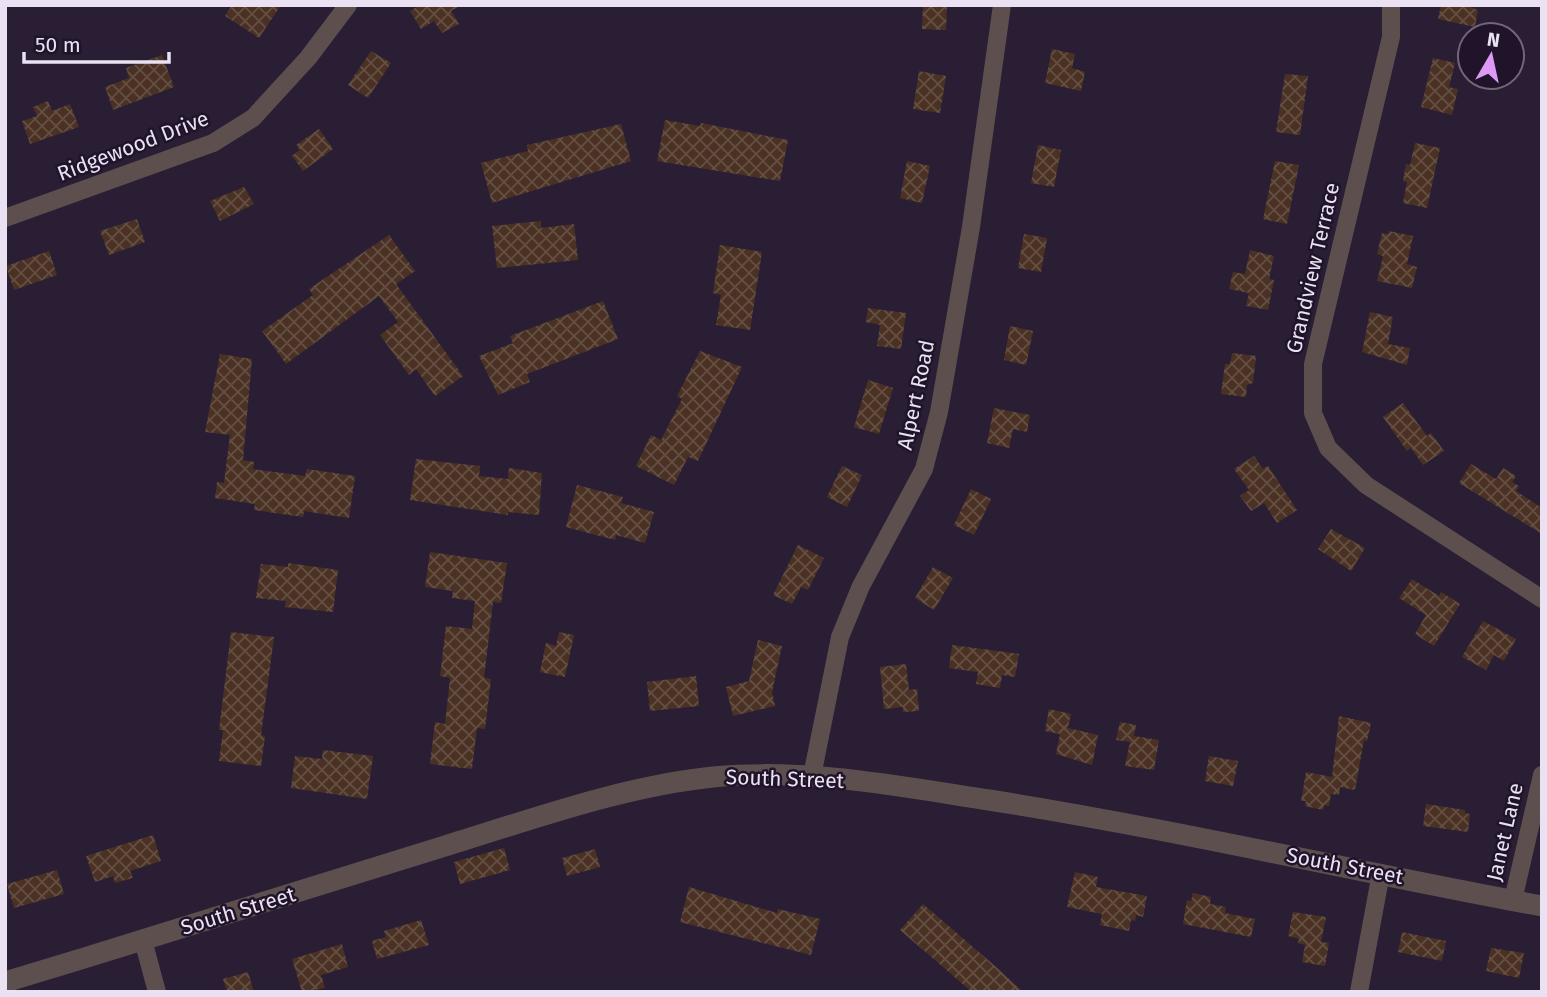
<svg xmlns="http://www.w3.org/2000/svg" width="1547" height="997" font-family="'Fira Sans',sans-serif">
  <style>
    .building { fill: url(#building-cross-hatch) }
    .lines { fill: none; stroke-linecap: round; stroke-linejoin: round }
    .minor { stroke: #5e4f4f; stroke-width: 18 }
    .tertiary { stroke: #5e4f4f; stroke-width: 21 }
    .labels { text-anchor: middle; stroke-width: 5; stroke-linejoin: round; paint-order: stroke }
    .street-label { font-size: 21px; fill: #eae2f2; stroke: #20142a }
  </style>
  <defs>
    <pattern id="building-cross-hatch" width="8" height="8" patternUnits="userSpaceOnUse" patternTransform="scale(1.75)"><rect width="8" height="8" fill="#4a3123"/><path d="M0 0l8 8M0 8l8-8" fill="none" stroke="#644f43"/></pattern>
  </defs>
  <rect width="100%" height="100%" fill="#291e34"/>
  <!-- building -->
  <path class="building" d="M 232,5 L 281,5 L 259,38 L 225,16 Z
    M 420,5 L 462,5 L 451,11 L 459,24 L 442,33 L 434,21 L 421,29 L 410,11 Z
    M 923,5 L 947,5 L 946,30 L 922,29 Z
    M 1441,5 L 1466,5 L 1478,10 L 1475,27 L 1438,19 Z
    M 1052,49 L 1075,54 L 1072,68 L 1085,72 L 1081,91 L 1045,83 Z
    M 371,51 L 391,63 L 368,98 L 348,85 Z
    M 162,55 L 174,87 L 113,110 L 105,87 L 129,78 L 126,68 Z
    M 1433,58 L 1455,63 L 1449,87 L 1458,89 L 1452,115 L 1421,107 Z
    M 919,71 L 946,76 L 940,113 L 913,109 Z
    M 1285,74 L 1308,76 L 1300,135 L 1276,132 Z
    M 48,101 L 52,111 L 70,104 L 79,127 L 30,144 L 22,121 L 37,116 L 33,107 Z
    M 665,120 L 700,126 L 701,123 L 788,140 L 780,181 L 657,161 Z
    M 621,124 L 631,161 L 492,203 L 481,163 L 528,151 L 527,145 Z
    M 319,129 L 333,149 L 303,171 L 292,156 L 300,150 L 296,145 Z
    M 1415,143 L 1440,148 L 1427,208 L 1403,203 L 1407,182 L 1403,181 L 1406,164 L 1410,165 Z
    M 1038,145 L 1061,150 L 1054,187 L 1031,183 Z
    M 907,161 L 930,166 L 922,203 L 900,198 Z
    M 1275,161 L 1299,165 L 1287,224 L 1263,219 Z
    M 244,187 L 254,204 L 220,221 L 210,201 Z
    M 137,219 L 145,242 L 109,255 L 100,231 Z
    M 541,221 L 541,228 L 574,224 L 578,260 L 497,268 L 492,226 Z
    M 1389,231 L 1413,236 L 1407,264 L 1417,267 L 1412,288 L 1377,281 L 1383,256 L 1377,254 L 1382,233 L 1388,234 Z
    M 1024,234 L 1047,238 L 1041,272 L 1018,268 Z
    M 389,235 L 415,271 L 396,284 L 463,376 L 435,396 L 416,369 L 409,375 L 380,335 L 398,322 L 379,296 L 286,364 L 262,331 L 313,295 L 309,289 Z
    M 720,245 L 762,252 L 750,330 L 716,325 L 721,295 L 713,293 Z
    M 1250,250 L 1274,256 L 1269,279 L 1274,280 L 1268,310 L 1246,306 L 1249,293 L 1229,289 L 1233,272 L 1245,274 Z
    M 49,251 L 57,275 L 14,290 L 6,266 Z
    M 603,301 L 618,339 L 527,374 L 530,382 L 498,395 L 479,356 L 513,343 L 510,336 Z
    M 868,308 L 906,313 L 901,349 L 877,346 L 880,325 L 866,322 Z
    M 1370,312 L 1393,317 L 1388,344 L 1410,348 L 1407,365 L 1362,352 Z
    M 1010,326 L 1033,331 L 1026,365 L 1004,360 Z
    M 700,351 L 742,367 L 698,461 L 688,457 L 674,485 L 636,466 L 651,435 L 661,440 L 682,399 L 677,396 Z
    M 1232,353 L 1256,356 L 1253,383 L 1247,385 L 1246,397 L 1221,394 L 1225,364 L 1230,364 Z
    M 220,354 L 252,359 L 243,460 L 254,462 L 253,469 L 305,476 L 307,469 L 355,476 L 349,518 L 304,511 L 303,517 L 254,510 L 255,504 L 215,498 L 217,482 L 224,483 L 230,435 L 205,432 Z
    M 868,380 L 893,388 L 879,434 L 854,427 Z
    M 1403,403 L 1427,436 L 1431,433 L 1444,451 L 1423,465 L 1411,448 L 1407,451 L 1383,417 Z
    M 994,408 L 1030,415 L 1027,432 L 1013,429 L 1009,448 L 987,443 Z
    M 1254,456 L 1263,469 L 1268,466 L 1297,510 L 1277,523 L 1264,503 L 1251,511 L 1240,496 L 1249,490 L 1234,469 Z
    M 416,459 L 480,466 L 479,476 L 508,479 L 509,468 L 542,473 L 539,515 L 508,512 L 508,515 L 410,500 Z
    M 1471,464 L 1496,479 L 1503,468 L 1516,476 L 1512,482 L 1519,486 L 1516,491 L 1542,508 L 1542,534 L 1459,483 Z
    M 842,466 L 862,475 L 847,507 L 827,497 Z
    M 577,485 L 623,497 L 621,503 L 654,512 L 645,543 L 616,535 L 615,540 L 566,527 Z
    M 971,489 L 991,499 L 974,535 L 954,525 Z
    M 1331,529 L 1365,548 L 1351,571 L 1318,549 Z
    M 798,545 L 824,558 L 808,590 L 801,587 L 792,604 L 773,595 Z
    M 430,552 L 507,563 L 501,603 L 493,602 L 484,678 L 491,679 L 485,729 L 477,728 L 472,769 L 430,764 L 435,722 L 445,724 L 450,678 L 440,676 L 446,626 L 472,629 L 475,601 L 452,598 L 453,591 L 425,587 Z
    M 288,563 L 338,570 L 333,612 L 285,607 L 286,601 L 256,598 L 261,564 L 288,567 Z
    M 933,567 L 953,578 L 934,610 L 915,598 Z
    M 1412,579 L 1439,596 L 1441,592 L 1460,604 L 1434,646 L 1415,634 L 1426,615 L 1399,598 Z
    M 1483,621 L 1516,639 L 1504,661 L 1494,655 L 1486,670 L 1462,657 Z
    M 231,632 L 274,637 L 261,735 L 265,736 L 261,766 L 219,761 L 223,730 L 219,730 Z
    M 559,632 L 574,635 L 565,677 L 540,672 L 546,643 L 556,646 Z
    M 758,640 L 782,646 L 772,692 L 775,706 L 733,716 L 726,687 L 749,681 Z
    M 952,645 L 1019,654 L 1015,677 L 1002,675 L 1000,688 L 976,684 L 978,672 L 949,668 Z
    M 906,664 L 909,690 L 917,689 L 919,711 L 903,712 L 903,707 L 884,709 L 880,667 Z
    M 696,676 L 699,706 L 650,711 L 647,682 Z
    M 1049,709 L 1071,714 L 1068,728 L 1098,735 L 1092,765 L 1056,754 L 1060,734 L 1045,731 Z
    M 1339,716 L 1371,723 L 1367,741 L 1364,740 L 1355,790 L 1340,787 L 1339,795 L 1331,794 L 1329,806 L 1324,805 L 1323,810 L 1305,806 L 1306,801 L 1301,801 L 1306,772 L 1332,777 Z
    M 1120,722 L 1136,725 L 1134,736 L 1159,740 L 1154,770 L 1125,766 L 1130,742 L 1116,740 Z
    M 323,750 L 373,756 L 367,799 L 291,788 L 295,756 L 322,759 Z
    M 1209,756 L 1238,761 L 1233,786 L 1205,781 Z
    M 1426,804 L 1465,810 L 1465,813 L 1470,814 L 1468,832 L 1423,826 Z
    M 153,835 L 161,861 L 130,871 L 133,878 L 115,883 L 113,876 L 95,882 L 86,856 Z
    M 504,848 L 510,870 L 460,884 L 454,862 Z
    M 595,849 L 600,867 L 567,876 L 562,858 Z
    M 57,870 L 64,894 L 14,908 L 7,884 Z
    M 1075,872 L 1098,877 L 1096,887 L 1147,896 L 1143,917 L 1136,915 L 1135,921 L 1131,920 L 1129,931 L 1100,925 L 1102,914 L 1067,907 Z
    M 689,887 L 777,913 L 778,909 L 820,919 L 811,955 L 680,922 Z
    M 1193,893 L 1211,897 L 1210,904 L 1226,907 L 1225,913 L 1255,919 L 1251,937 L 1183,924 L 1187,900 L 1191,901 Z
    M 923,904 L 995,966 L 1023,992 L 972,992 L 900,930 Z
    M 1293,912 L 1326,917 L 1321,942 L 1329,943 L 1325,966 L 1302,962 L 1305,945 L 1298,943 L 1299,939 L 1288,936 Z
    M 421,920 L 429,945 L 377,959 L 372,941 L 386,937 L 384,931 Z
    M 1402,932 L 1446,941 L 1442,961 L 1398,952 Z
    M 342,944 L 348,967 L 321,975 L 325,988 L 302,992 L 292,959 Z
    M 1491,948 L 1524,953 L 1519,978 L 1486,971 Z
    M 248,972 L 254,992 L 227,992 L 223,979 Z"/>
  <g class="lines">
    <!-- minor -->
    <path class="minor" d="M 1391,5 L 1391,37 L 1313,364 L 1313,413 L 1328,448 L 1366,485 L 1542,599
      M 5,218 L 213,143 L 253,118 L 308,58 L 348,5
      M 812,776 L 840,637 L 861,586 L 924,469 L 939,412 L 971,227 L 1002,5
      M 1513,900 L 1542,775
      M 143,940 L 157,992
      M 1359,992 L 1381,873"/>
    <!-- tertiary -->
    <path class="tertiary" d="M 5,982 C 152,938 298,891 445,846 C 530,820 624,786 713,777 C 805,768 898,786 989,800 C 1174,829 1357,872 1542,906"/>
  </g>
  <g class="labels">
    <!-- street labels -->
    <g class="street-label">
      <text transform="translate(133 146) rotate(-21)" y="7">Ridgewood Drive</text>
      <text transform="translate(1313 268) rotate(-77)" y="7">Grandview Terrace</text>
      <text transform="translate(916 395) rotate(-78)" y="7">Alpert Road</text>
      <text transform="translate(785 779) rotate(2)" y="7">South Street</text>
      <text transform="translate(1505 832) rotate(-77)" y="7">Janet Lane</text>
      <text transform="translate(1345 866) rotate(11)" y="7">South Street</text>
      <text transform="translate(238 911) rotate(-17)" y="7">South Street</text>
    </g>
  </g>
  <!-- border -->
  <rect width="1547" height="997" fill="none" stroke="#eae2f2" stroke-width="14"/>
  <!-- north arrow -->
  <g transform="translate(1491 56) rotate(9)"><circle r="33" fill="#20142a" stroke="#71667a" stroke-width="2"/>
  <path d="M0-5L12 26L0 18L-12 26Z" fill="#dc99f5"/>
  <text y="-10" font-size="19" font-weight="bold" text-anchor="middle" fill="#eae2f2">N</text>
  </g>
  <!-- scale -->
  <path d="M24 52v10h145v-10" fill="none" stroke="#eae2f2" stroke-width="3.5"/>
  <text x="35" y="52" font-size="21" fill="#eae2f2" stroke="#20142a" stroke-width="5" paint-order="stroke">50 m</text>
</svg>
